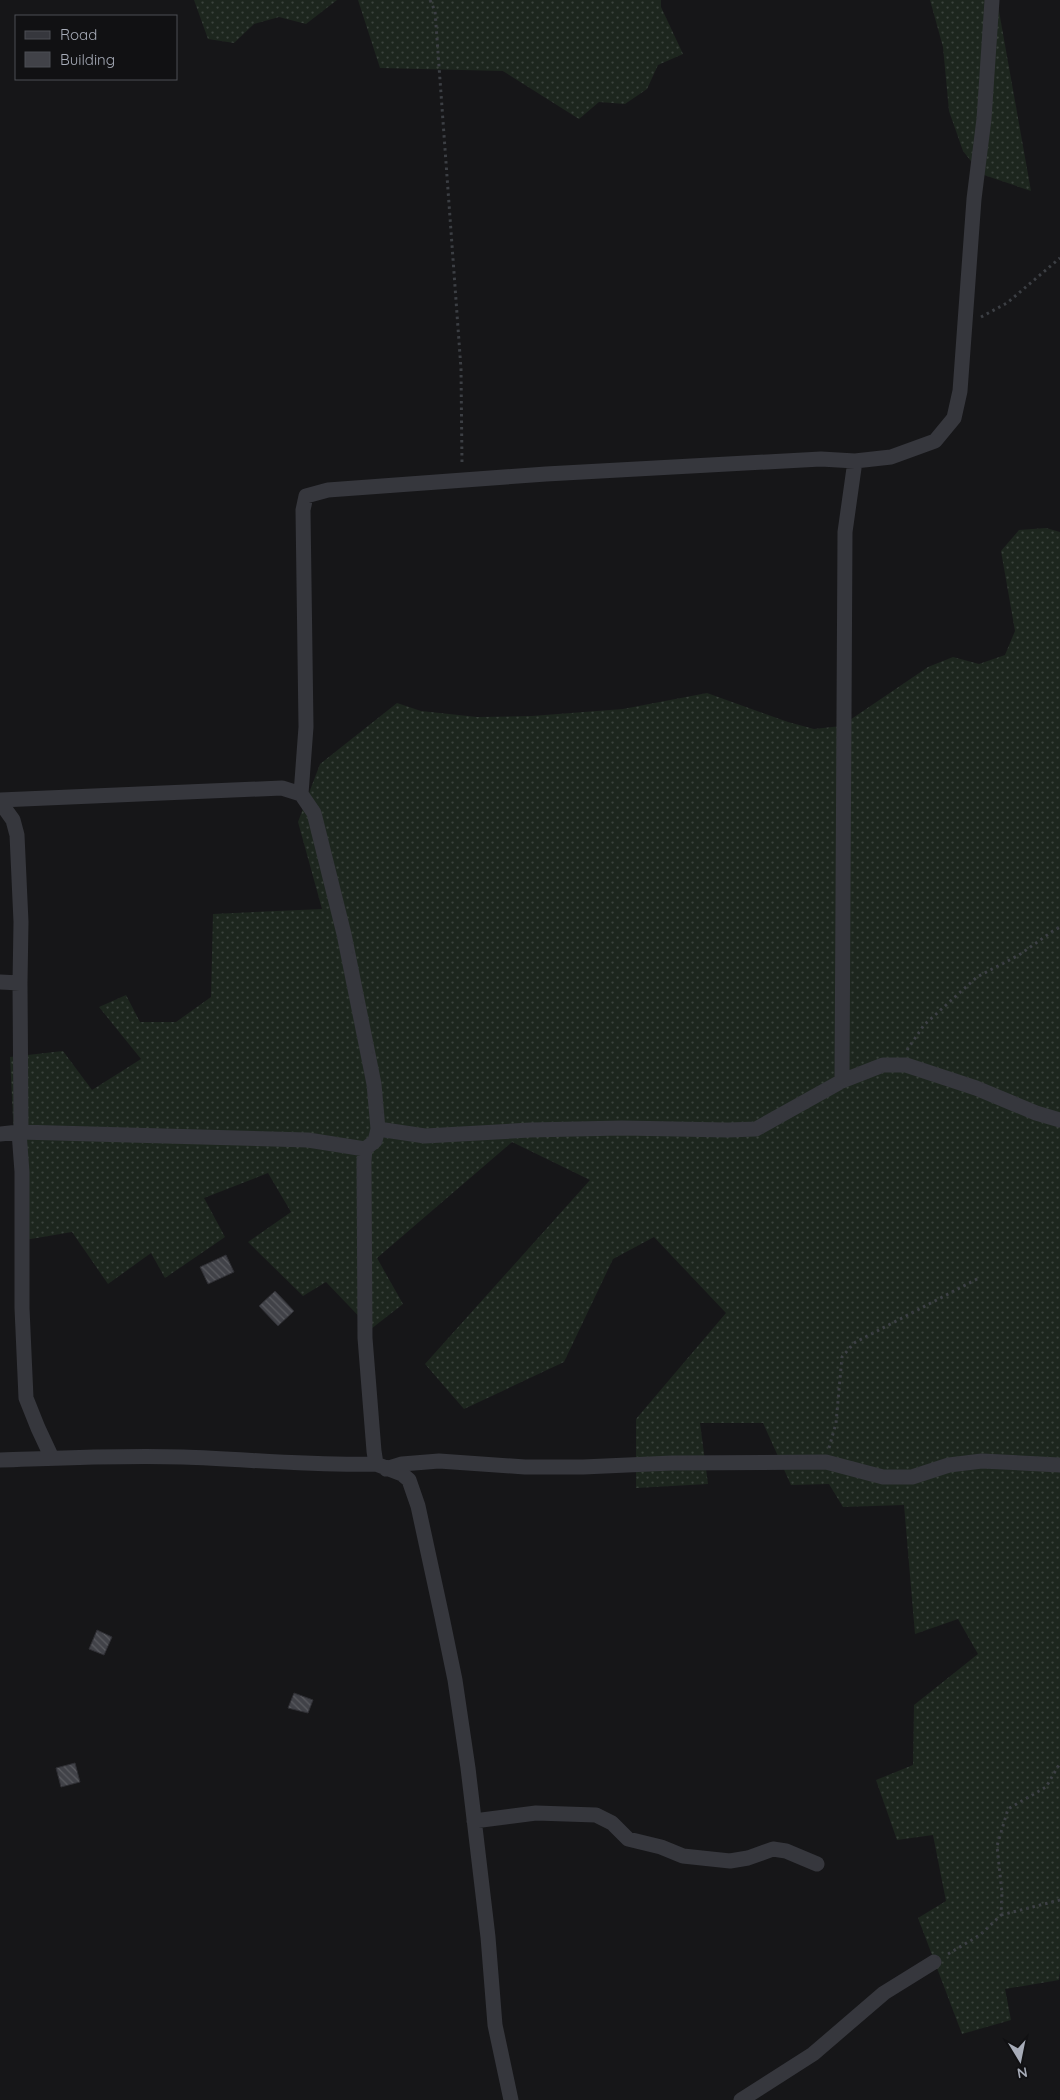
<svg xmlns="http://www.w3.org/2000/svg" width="1060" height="2100" font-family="Quicksand,sans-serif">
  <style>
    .grass { fill: url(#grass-dots) }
    .building { fill: url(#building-back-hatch); stroke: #2f2f34 }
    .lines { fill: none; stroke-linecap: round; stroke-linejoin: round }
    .path { stroke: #3c3f44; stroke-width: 3; stroke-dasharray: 2.5 4; stroke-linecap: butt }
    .minor { stroke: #36373d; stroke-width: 15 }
  </style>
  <defs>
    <pattern id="grass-dots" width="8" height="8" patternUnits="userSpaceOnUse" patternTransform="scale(1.25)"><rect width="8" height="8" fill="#1d261e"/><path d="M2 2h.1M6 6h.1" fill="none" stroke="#3b433d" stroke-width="1.8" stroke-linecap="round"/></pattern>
    <pattern id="building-back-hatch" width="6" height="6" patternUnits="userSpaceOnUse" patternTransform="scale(1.25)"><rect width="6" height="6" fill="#414248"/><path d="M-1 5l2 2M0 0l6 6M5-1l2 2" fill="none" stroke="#5a5b60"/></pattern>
  </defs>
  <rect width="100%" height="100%" fill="#161618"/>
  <!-- grass -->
  <path class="grass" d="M 194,0 L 337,0 L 306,24 L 279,17 L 254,24 L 234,43 L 208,39 Z
    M 358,0 L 661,0 L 661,7 L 683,54 L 658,65 L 647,89 L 625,104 L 599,102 L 579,119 L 503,71 L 380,68 Z
    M 930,0 L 997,0 L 1031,191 L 981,174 L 963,151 L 949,111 L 943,47 Z
    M 1046,528 L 1060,532 L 1060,1971 L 1059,1980 L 1005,1989 L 1011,2020 L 962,2034 L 918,1918 L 946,1901 L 933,1835 L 897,1840 L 876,1780 L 913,1765 L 914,1705 L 978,1654 L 958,1619 L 915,1634 L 904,1505 L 843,1507 L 829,1484 L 791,1485 L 763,1423 L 700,1423 L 708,1484 L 636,1488 L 636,1419 L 726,1313 L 654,1237 L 613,1259 L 564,1362 L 464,1409 L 425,1364 L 590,1180 L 512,1142 L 377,1258 L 403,1304 L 371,1329 L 326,1282 L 303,1296 L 248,1242 L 291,1212 L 268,1173 L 204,1198 L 225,1237 L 165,1278 L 151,1253 L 108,1284 L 72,1232 L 19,1241 L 10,1057 L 63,1051 L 92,1090 L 141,1059 L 99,1007 L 126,995 L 140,1022 L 176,1022 L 211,997 L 213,914 L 322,909 L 298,822 L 320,764 L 397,703 L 421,711 L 477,717 L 532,716 L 623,709 L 707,693 L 788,722 L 814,729 L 841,726 L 928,667 L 953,657 L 979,664 L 1005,655 L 1015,631 L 1001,551 L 1019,530 Z"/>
  <!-- building -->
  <path class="building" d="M 226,1255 L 234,1272 L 208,1284 L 200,1267 Z
    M 275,1291 L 294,1311 L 278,1326 L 259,1306 Z
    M 97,1630 L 112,1637 L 104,1655 L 89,1649 Z
    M 294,1693 L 313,1700 L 308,1713 L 288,1708 Z
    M 75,1763 L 80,1782 L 61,1787 L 56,1768 Z"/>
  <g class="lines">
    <!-- path -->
    <path class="path" d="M 430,0 L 435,11 L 461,369 L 462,464
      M 981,317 L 1007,303 L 1060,258
      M 907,1050 L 924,1025 L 977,977 L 1019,955 L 1053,931 L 1060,927
      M 829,1448 L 836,1423 L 842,1357 L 854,1343 L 979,1278
      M 1001,1915 L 1060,1900
      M 948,1954 L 980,1935 L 1001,1915 L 1002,1893 L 997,1846 L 1008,1809 L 1046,1787 L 1060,1763"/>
    <!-- minor -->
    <path class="minor" d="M 0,800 L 282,788 L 301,794
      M 0,802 L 13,820 L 17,835 L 21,922 L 20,983 L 0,982
      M 842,1081 L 845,532 L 855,461
      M 378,1129 L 425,1136 L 530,1130 L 622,1128 L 728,1130 L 756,1129 L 842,1081 L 883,1065 L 906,1065 L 976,1088 L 1036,1113 L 1060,1120
      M 0,1134 L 19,1132 L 21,1128 L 20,983
      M 52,1458 L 38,1428 L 26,1398 L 22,1308 L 22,1172 L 19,1132 L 308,1140 L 365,1149
      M 0,1460 C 61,1458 122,1455 183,1457 C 247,1459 312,1466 376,1464
      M 386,1469 L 402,1464 L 439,1461 L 525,1467 L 583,1467 L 672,1463 L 826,1462 L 883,1477 L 912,1477 L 949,1465 L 982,1461 L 1060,1465
      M 474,1821 L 536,1813 L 596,1815 L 612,1823 L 628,1839 L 661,1847 L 683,1856 L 730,1861 L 748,1858 L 773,1849 L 786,1851 L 817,1864
      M 511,2100 L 495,2025 L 488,1937 L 468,1768 L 455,1680 L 442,1617 L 418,1506 L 409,1480 L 402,1474 L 376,1464 L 374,1451 L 365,1338 L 364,1161 L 365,1149 L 375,1141 L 378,1129 L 374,1084 L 344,934 L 314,813 L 301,794 L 306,727 L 303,510 L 306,496 L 328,490 L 546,474 L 821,459 L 855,461 L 891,457 L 935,441 L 954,418 L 960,391 L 974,199 L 984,119 L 992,0
      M 741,2100 L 813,2054 L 884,1993 L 934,1962"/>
  </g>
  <!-- legend -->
  <rect x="15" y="15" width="162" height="65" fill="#111113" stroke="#4d4f55"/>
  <rect x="25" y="31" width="25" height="8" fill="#36373d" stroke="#4d4f55"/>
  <text x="60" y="40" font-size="15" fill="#a7acb8">Road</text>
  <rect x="25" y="52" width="25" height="15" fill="#414248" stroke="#4d4f55"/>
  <text x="60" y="65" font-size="15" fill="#a7acb8">Building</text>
  <!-- north arrow -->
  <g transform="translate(1020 2060) rotate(170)" stroke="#111113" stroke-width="4" paint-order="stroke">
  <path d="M0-4L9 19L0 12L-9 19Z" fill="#a7acb8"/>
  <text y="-8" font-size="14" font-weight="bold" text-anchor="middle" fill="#a7acb8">N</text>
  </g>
</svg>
